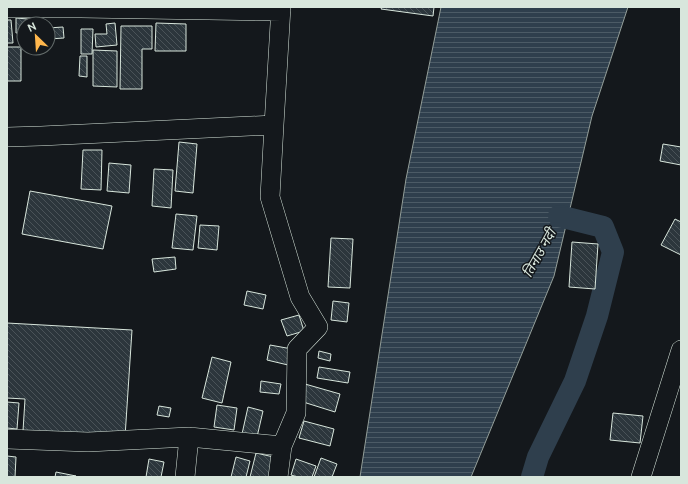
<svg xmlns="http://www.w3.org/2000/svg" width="688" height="484" font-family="Ubuntu,'Noto Sans Devanagari',sans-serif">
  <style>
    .water { fill: url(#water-rules); stroke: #939e99 }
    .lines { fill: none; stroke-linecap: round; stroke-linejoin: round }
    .canal { stroke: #2f3f4d; stroke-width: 22 }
    .building { fill: url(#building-back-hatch); stroke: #d8e6dc }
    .street-casing { stroke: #d8e6dc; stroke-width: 20 }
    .street { stroke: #14181c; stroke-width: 19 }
    .labels { text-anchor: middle; stroke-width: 3; stroke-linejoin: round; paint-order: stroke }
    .water-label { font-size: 14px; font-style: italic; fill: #d8e6dc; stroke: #14181c }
  </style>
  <defs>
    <pattern id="water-rules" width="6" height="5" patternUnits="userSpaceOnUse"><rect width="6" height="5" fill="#2f3f4d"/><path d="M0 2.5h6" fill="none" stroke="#4c5b66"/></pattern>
    <pattern id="building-back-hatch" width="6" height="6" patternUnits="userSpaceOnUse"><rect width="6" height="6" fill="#2c363c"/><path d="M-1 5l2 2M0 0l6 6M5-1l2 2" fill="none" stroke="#4a5358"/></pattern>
  </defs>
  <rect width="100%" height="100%" fill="#14181c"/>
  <!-- water -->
  <path class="water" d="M 441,7 L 628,7 L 592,116 L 554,276 L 471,477 L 360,477 L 406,179 Z"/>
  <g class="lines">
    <!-- canal -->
    <path class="canal" d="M 532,477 L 538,457 L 575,381 L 597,316 L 613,252 L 603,227 L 559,216"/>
  </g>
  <!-- building -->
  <path class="building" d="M 382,7 L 434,7 L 433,16 L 381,9 Z
    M 16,18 L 28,19 L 28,24 L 24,24 L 24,33 L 16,33 Z
    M 7,20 L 11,20 L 13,43 L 7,43 Z
    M 115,23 L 117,45 L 96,47 L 95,34 L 107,34 L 106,24 Z
    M 156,23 L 186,24 L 186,51 L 155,51 Z
    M 121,26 L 152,26 L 152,49 L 142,49 L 142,89 L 120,89 Z
    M 63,27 L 64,38 L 49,39 L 48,28 Z
    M 81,29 L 93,29 L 92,54 L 81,54 Z
    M 7,47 L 21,47 L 21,81 L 7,81 Z
    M 93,50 L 117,51 L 117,87 L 93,86 Z
    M 80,56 L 87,56 L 87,77 L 79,76 Z
    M 179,142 L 197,144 L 193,193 L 175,191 Z
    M 663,144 L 681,147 L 681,165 L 660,161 Z
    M 83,150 L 102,150 L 101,190 L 81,189 Z
    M 109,163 L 131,165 L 129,193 L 107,191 Z
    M 154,169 L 173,170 L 171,208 L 152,206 Z
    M 30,191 L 112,206 L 103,249 L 22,234 Z
    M 176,214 L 197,216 L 193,250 L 172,248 Z
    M 675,219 L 681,222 L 681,255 L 661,245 Z
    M 200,225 L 219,226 L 217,250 L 198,248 Z
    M 331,238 L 353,239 L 350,288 L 328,287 Z
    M 572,242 L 598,244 L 595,289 L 569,287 Z
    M 175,257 L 176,269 L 154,272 L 152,259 Z
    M 247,291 L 266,295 L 263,309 L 244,305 Z
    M 333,301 L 349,303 L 347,322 L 331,320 Z
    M 299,315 L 304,331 L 287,336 L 281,320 Z
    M 7,323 L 132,330 L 125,437 L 23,431 L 25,399 L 7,398 Z
    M 270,345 L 292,349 L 288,365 L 267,360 Z
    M 319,351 L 331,354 L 330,361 L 318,358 Z
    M 212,357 L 231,362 L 222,403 L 202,398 Z
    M 319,367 L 350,372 L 348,383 L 317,378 Z
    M 261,381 L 281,384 L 279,394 L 260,392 Z
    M 305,384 L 340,394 L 335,412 L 300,401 Z
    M 7,402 L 19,403 L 17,429 L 7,428 Z
    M 217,405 L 237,408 L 234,430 L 214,427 Z
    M 159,406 L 171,408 L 169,417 L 157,415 Z
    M 248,407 L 263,411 L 257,437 L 242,434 Z
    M 613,413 L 643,416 L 640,443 L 610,440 Z
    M 304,421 L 334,429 L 330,446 L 299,438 Z
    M 256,453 L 278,458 L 273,477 L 250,477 Z
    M 7,456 L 16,457 L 15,477 L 7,477 Z
    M 236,457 L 250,461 L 246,477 L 231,477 Z
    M 321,458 L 337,464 L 332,477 L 314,477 Z
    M 149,459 L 164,462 L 161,477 L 146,477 Z
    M 296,459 L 316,466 L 312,477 L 298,477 L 291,475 Z
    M 56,472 L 76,476 L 55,477 Z"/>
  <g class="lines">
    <defs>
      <path id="street" d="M 7,8 L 81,8 L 281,11
        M 274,125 L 270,197 L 300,297 L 318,327 L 297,349 L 296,413 L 282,446 L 278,477
        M 7,137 L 41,136 L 274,125 L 281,7
        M 7,439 L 88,442 L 189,437 L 282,446
        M 185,477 L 189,437
        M 641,477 L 681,350"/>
    </defs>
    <!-- street casing -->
    <use href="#street" class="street-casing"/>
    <!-- street -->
    <use href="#street" class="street"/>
  </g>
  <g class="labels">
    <!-- water labels -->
    <g class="water-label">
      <text transform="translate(539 253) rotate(-61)" y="5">तिनाउ नदी</text>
    </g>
  </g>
  <!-- border -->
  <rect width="688" height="484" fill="none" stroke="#d8e6dc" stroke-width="16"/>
  <!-- north arrow -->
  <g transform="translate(36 36) rotate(335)"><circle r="19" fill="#14181c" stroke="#626a69"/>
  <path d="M0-3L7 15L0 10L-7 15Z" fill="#ffb74d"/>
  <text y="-6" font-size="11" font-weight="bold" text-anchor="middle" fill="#d8e6dc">N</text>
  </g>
</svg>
